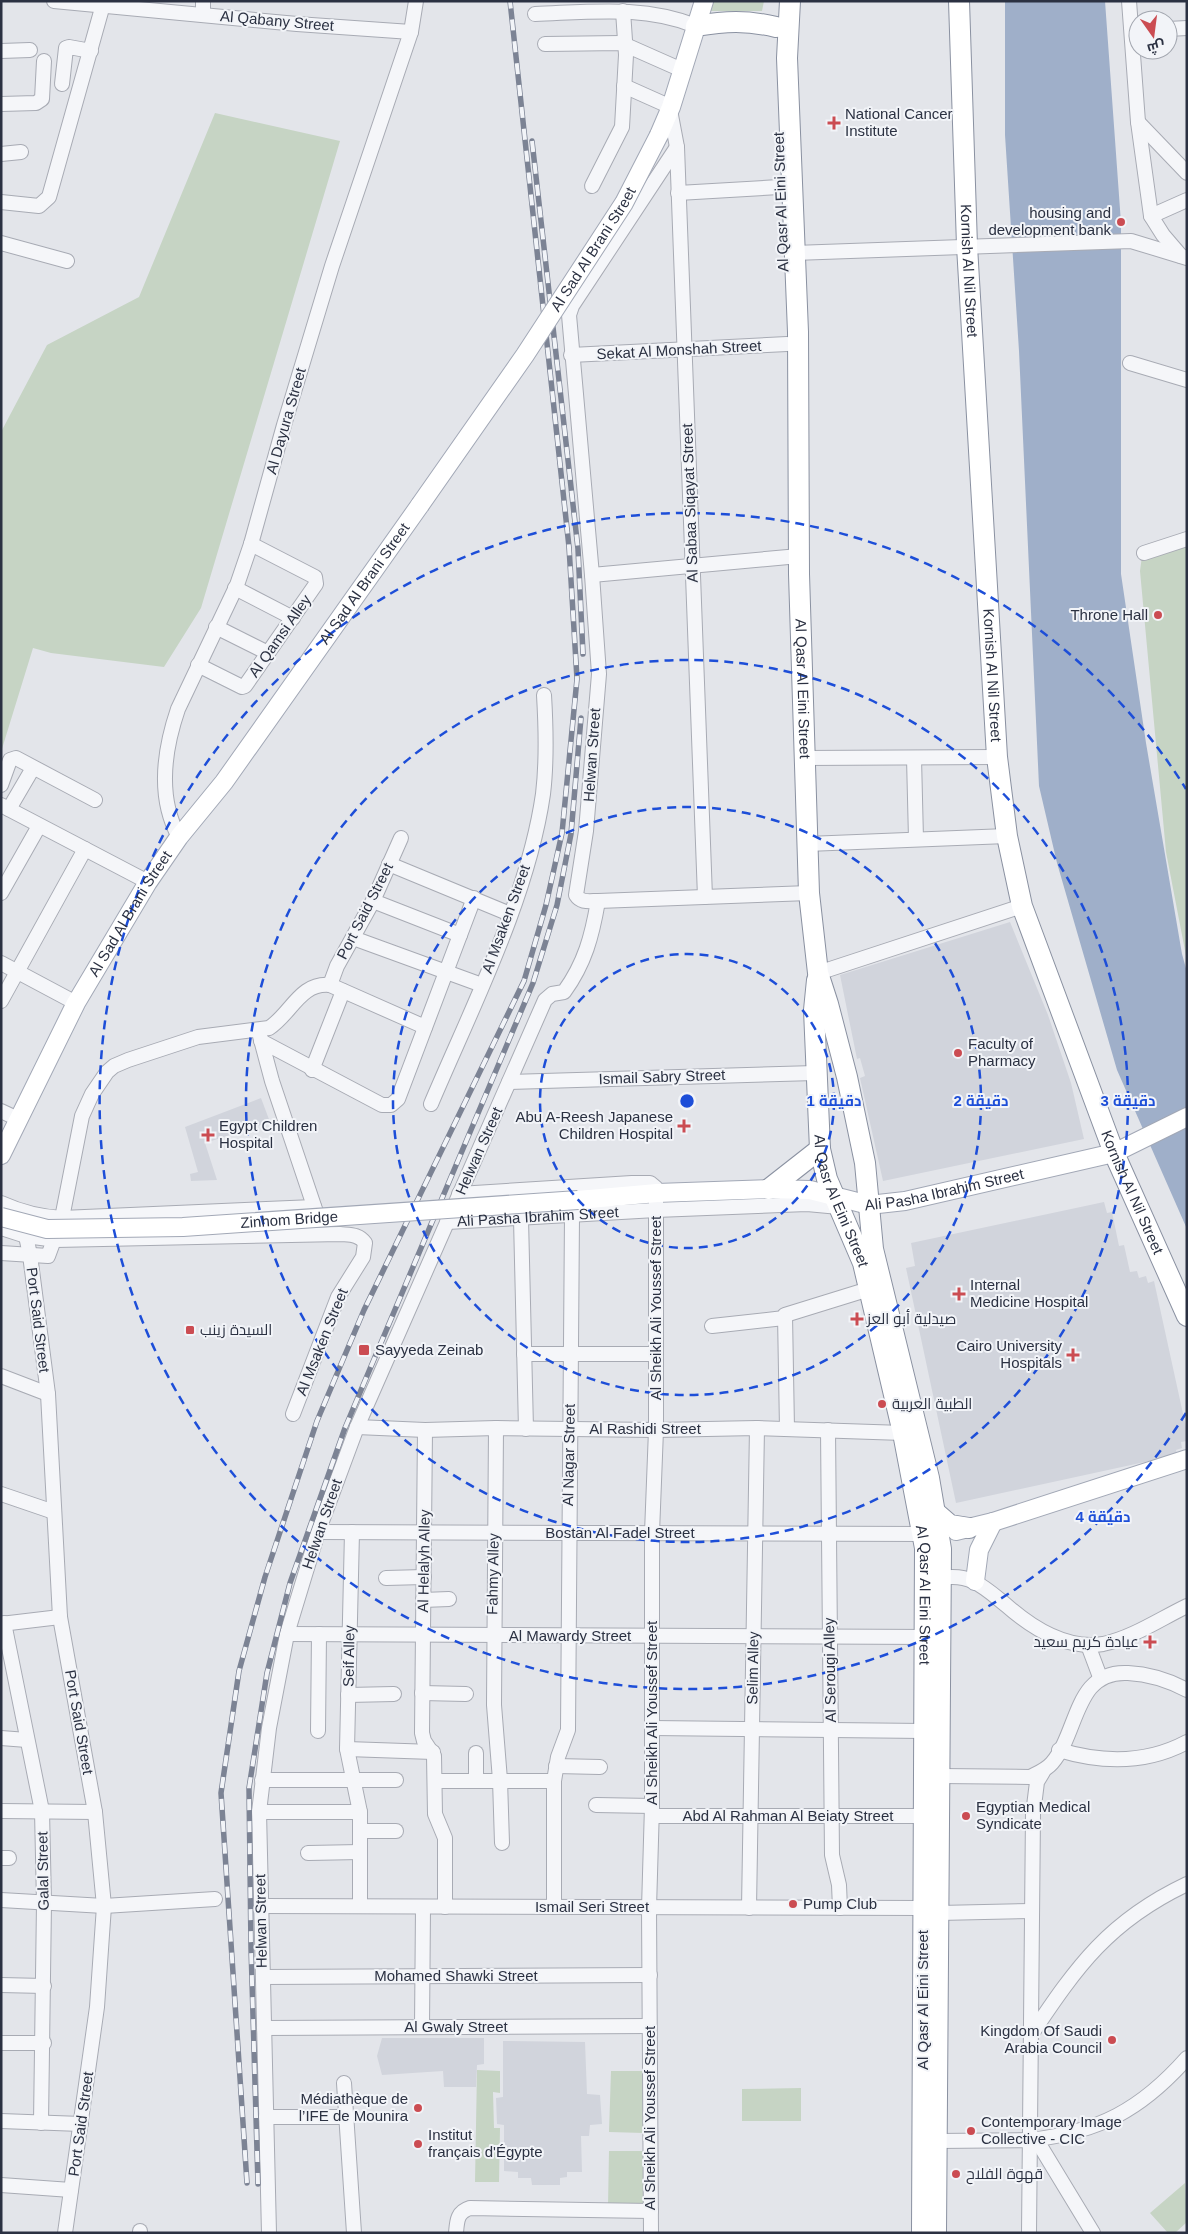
<svg xmlns="http://www.w3.org/2000/svg" width="1188" height="2234" font-family="Arial,Cairo,sans-serif">
  <style>
    .built { fill: #d1d4dc }
    .green { fill: #c6d4c4 }
    .water { fill: #9fafc9 }
    .lines { fill: none; stroke-linecap: round; stroke-linejoin: round }
    .minor-casing { stroke: #a8abb4; stroke-width: 16 }
    .major-casing { stroke: #a2a8b6; stroke-width: 20 }
    .highway-casing { stroke: #8a91a1; stroke-width: 22 }
    .minor { stroke: #f5f6f9; stroke-width: 14 }
    .major { stroke: #fff; stroke-width: 18 }
    .highway { stroke: #fff; stroke-width: 20 }
    .rail-casing { stroke: #7c8394; stroke-width: 5.5 }
    .rail { stroke: #f2f4f8; stroke-width: 4; stroke-dasharray: 11; stroke-linecap: butt }
    .major-bridge-casing { stroke: #a2a8b6; stroke-width: 20; stroke-linecap: butt }
    .major-bridge { stroke: #fff; stroke-width: 18 }
    .ring { fill: none; stroke: #1d4ed8; stroke-width: 2.5; stroke-dasharray: 9 6 }
    .poi-dot { fill: #cb4c52; stroke: #f2f4f8; stroke-width: 2 }
    .labels { text-anchor: middle; stroke-width: 4; stroke-linejoin: round; paint-order: stroke }
    .street-label { font-size: 15px; fill: #2b3142; stroke: #f2f4f8 }
    .poi-label { font-size: 15px; fill: #2b3142; stroke: #f2f4f8; text-anchor: start }
    .centre { fill: #1d4ed8; stroke: #f2f4f8; stroke-width: 2.5 }
    .ring-label { font-size: 15px; text-anchor: middle; font-weight: bold; fill: #1d4ed8; stroke: #f2f4f8; stroke-width: 4; stroke-linejoin: round; paint-order: stroke }
  </style>
  <rect width="100%" height="100%" fill="#e3e5ea"/>
  <!-- built -->
  <path class="built" d="M 1010,922 L 1048,1015 L 1071,1083 L 1084,1139 L 883,1181 L 860,1078 L 865,1076 L 860,1058 L 857,1059 L 840,975 Z
    M 261,1098 L 270,1122 L 205,1143 L 217,1180 L 191,1181 L 190,1174 L 198,1172 L 185,1127 Z
    M 1104,1202 L 1107,1213 L 1112,1212 L 1119,1246 L 1124,1245 L 1130,1272 L 1137,1271 L 1139,1278 L 1146,1276 L 1148,1283 L 1154,1281 L 1187,1432 L 1187,1441 L 1181,1442 L 1182,1448 L 1176,1450 L 1177,1455 L 956,1503 L 906,1268 L 915,1266 L 911,1243 Z
    M 382,2038 L 484,2038 L 484,2064 L 477,2065 L 476,2087 L 444,2087 L 443,2071 L 382,2075 L 377,2056 Z
    M 503,2041 L 585,2042 L 587,2094 L 600,2095 L 602,2124 L 590,2125 L 589,2136 L 581,2136 L 582,2172 L 567,2172 L 567,2177 L 560,2178 L 560,2185 L 532,2185 L 531,2178 L 518,2178 L 518,2172 L 504,2171 L 504,2125 L 497,2124 L 496,2098 L 503,2097 Z"/>
  <!-- green -->
  <path class="green" d="M 713,1 L 764,1 L 762,11 L 709,11 Z
    M 215,113 L 340,141 L 201,608 L 164,667 L 51,653 L 33,648 L 1,752 L 1,432 L 47,345 L 139,297 Z
    M 1187,542 L 1187,961 L 1166,852 L 1140,571 L 1142,556 Z
    M 477,2070 L 500,2071 L 500,2093 L 493,2092 L 494,2128 L 500,2128 L 499,2182 L 475,2182 Z
    M 611,2071 L 645,2071 L 644,2133 L 609,2132 Z
    M 801,2088 L 801,2121 L 742,2121 L 742,2089 Z
    M 609,2151 L 648,2151 L 647,2208 L 608,2206 Z
    M 1185,2183 L 1187,2222 L 1175,2233 L 1168,2233 L 1150,2213 Z"/>
  <!-- water -->
  <path class="water" d="M 1005,1 L 1105,1 L 1121,223 L 1121,574 L 1146,743 L 1182,954 L 1187,972 L 1187,1229 L 1117,1070 L 1057,863 L 1039,786 L 1019,351 L 1005,135 Z"/>
  <g class="lines">
    <defs>
      <g id="minor">
        <path d="M 54,1 L 297,24 L 411,32"/>
        <path d="M 1129,1 L 1138,122 L 1151,216 L 1163,235 L 1181,256"/>
        <path d="M 203,14 L 203,1"/>
        <path d="M 535,14 C 590,12 644,5 696,26"/>
        <path d="M 1168,29 L 1187,28"/>
        <path d="M 545,44 L 621,43 L 682,70"/>
        <path d="M 1,51 L 30,50"/>
        <path d="M 62,84 L 66,48 L 69,47 L 91,51"/>
        <path d="M 624,86 L 671,107"/>
        <path d="M 1,104 L 36,103 L 42,99 L 44,61"/>
        <path d="M 670,110 L 677,147 L 705,897"/>
        <path d="M 1138,122 L 1187,173"/>
        <path d="M 1,154 L 21,152"/>
        <path d="M 592,186 L 622,127 L 626,55 L 623,11"/>
        <path d="M 678,193 L 779,187"/>
        <path d="M 1,202 L 39,206 L 49,197 L 104,1"/>
        <path d="M 1151,216 L 1187,200"/>
        <path d="M 1,243 L 67,261"/>
        <path d="M 794,253 L 1131,241 L 1187,258"/>
        <path d="M 571,355 L 787,344"/>
        <path d="M 1130,363 L 1187,380"/>
        <path d="M 1144,553 L 1187,539"/>
        <path d="M 592,575 L 799,556"/>
        <path d="M 235,588 L 293,618"/>
        <path d="M 216,627 L 268,653"/>
        <path d="M 198,665 L 242,687 L 245,686 L 316,584 L 315,577 L 251,544"/>
        <path d="M 803,758 L 997,757"/>
        <path d="M 914,758 L 916,839"/>
        <path d="M 1,785 L 10,760 L 16,758 L 95,800"/>
        <path d="M 1,805 L 148,882"/>
        <path d="M 9,809 L 33,768"/>
        <path d="M 179,837 C 157,797 164,750 178,709 L 237,585 L 251,544 L 284,425 L 332,266 L 411,32 L 416,1"/>
        <path d="M 807,844 L 1007,836"/>
        <path d="M 389,864 L 510,914"/>
        <path d="M 1,893 L 39,826"/>
        <path d="M 373,901 L 460,935"/>
        <path d="M 598,901 L 809,893"/>
        <path d="M 353,938 L 482,985"/>
        <path d="M 1,963 L 76,1003"/>
        <path d="M 818,973 L 1022,906"/>
        <path d="M 330,985 L 337,966 L 373,901 L 401,838"/>
        <path d="M 1,1001 L 85,849"/>
        <path d="M 260,1036 L 272,1081 L 315,1209 L 318,1215"/>
        <path d="M 261,1041 L 382,1105 L 391,1105 L 398,1099 L 474,898"/>
        <path d="M 312,1070 L 343,991"/>
        <path d="M 509,1082 L 815,1073"/>
        <path d="M 431,1104 C 472,1007 528,898 543,794 C 547,761 546,728 544,695"/>
        <path d="M 1,1111 L 18,1119"/>
        <path d="M 459,1194 L 632,1183 L 650,1183 L 656,1188 L 656,1430 L 652,1533 L 652,1806 L 649,1908 L 651,2233"/>
        <path d="M 1,1203 C 21,1212 40,1217 62,1218 L 314,1207"/>
        <path d="M 21,1212 L 30,1255 L 48,1394 L 60,1617 L 95,1812 L 104,1906 L 97,2007 L 65,2233"/>
        <path d="M 521,1219 L 526,1429"/>
        <path id="s1" d="M 447,1222 L 656,1210 L 807,1204 L 839,1207"/>
        <path d="M 1,1228 L 26,1236 L 56,1240 L 340,1234 C 350,1235 359,1234 365,1243 L 363,1257 L 338,1297 L 293,1414"/>
        <path d="M 1,1253 L 48,1256 L 62,1218 L 82,1116 L 92,1094 L 107,1072 L 114,1066 L 128,1060 L 198,1037 L 269,1028 C 291,1014 300,982 330,985 L 425,1027"/>
        <path d="M 712,1326 L 784,1318"/>
        <path d="M 524,1354 L 656,1354"/>
        <path d="M 1,1376 L 48,1394"/>
        <path d="M 357,1427 L 425,1430 L 496,1428 L 656,1430 L 757,1428 L 903,1433"/>
        <path d="M 496,1428 L 494,1705 L 500,1780 L 502,1843"/>
        <path d="M 787,1429 L 785,1315 L 869,1289"/>
        <path d="M 425,1430 L 422,1733 L 424,1741 L 434,1756 L 435,1814 L 445,1838 L 445,1907"/>
        <path d="M 828,1430 L 832,1855 L 839,1885 L 840,1908"/>
        <path d="M 1,1494 L 54,1512"/>
        <path d="M 318,1532 L 923,1534"/>
        <path d="M 352,1532 L 347,1749 L 360,1812 L 360,1906"/>
        <path d="M 386,1578 L 424,1577"/>
        <path d="M 942,1578 C 971,1573 985,1588 1006,1605 C 1032,1628 1067,1650 1103,1644 C 1132,1638 1160,1619 1187,1606"/>
        <path d="M 423,1600 L 449,1599"/>
        <path d="M 4,1623 L 42,1811 L 44,1903 L 41,2123"/>
        <path d="M 1,1624 L 60,1617"/>
        <path d="M 287,1634 L 932,1637"/>
        <path d="M 1088,1645 L 1100,1677"/>
        <path d="M 422,1693 L 466,1694"/>
        <path d="M 348,1695 L 394,1694"/>
        <path d="M 652,1728 L 924,1731"/>
        <path d="M 318,1731 L 319,1634"/>
        <path d="M 1,1738 L 27,1740"/>
        <path d="M 347,1749 L 433,1752"/>
        <path d="M 1059,1750 C 1102,1763 1146,1764 1187,1742"/>
        <path d="M 476,1753 L 476,1780"/>
        <path d="M 556,1766 L 600,1767"/>
        <path d="M 940,1776 L 1030,1777 C 1038,1773 1046,1770 1052,1763 C 1079,1732 1074,1670 1128,1673 C 1149,1674 1168,1680 1187,1690"/>
        <path d="M 262,1780 L 396,1780"/>
        <path d="M 435,1781 L 554,1781"/>
        <path d="M 596,1805 L 652,1806"/>
        <path d="M 1,1811 L 95,1812"/>
        <path d="M 259,1812 L 360,1812"/>
        <path d="M 652,1816 L 923,1816"/>
        <path d="M 360,1831 L 396,1831"/>
        <path d="M 308,1853 L 360,1852"/>
        <path d="M 1,1858 L 9,1858"/>
        <path d="M 1,1900 L 104,1906 L 215,1899"/>
        <path d="M 261,1906 L 923,1908"/>
        <path d="M 554,1907 L 554,1781 L 558,1757 L 568,1730 L 572,1216"/>
        <path d="M 749,1908 L 757,1428"/>
        <path d="M 939,1913 L 1032,1911"/>
        <path d="M 263,1977 L 650,1975"/>
        <path d="M 1,1985 L 44,1986"/>
        <path d="M 422,2027 L 423,1907"/>
        <path d="M 264,2028 L 649,2026"/>
        <path d="M 1031,2035 C 1077,1966 1109,1921 1187,1884"/>
        <path d="M 1,2043 L 44,2043"/>
        <path d="M 344,2083 L 354,2233"/>
        <path d="M 266,2117 L 347,2117"/>
        <path d="M 1,2121 L 81,2124"/>
        <path d="M 1030,2140 C 1099,2132 1141,2110 1187,2058"/>
        <path d="M 937,2141 L 1030,2140 L 1039,2144 L 1093,2233"/>
        <path d="M 1,2185 L 71,2190"/>
        <path d="M 140,2233 L 140,2231"/>
        <path d="M 269,2233 L 259,1812 L 269,1728 L 287,1634 L 318,1532 L 357,1427 L 545,1000 L 552,994 L 564,992 C 585,963 592,936 598,901 C 589,901 581,903 576,895 L 586,831 L 599,674 L 592,575 L 569,315 L 572,306 L 677,147"/>
        <path d="M 456,2233 C 457,2221 457,2212 470,2208 L 651,2211"/>
        <path d="M 1029,2233 L 1033,1814 L 1037,1782 L 1043,1772"/>
      </g>
      <g id="major">
        <path d="M 659,135 L 671,107 L 704,1"/>
        <path id="s2" d="M 1,1155 L 76,1003 L 148,882 L 179,837 L 224,782 L 420,505"/>
        <path id="s3" d="M 578,1200 L 657,1193 L 769,1189 L 810,1190 L 869,1205 L 905,1201 L 1114,1153 L 1187,1117"/>
        <path d="M 956,1531 L 993,1522 L 1187,1459"/>
        <path d="M 975,1581 L 979,1550 L 993,1522"/>
      </g>
      <g id="highway">
        <path id="s4" d="M 790,1 L 787,58 L 798,332 L 799,574 L 809,893 L 818,973 L 828,1004 L 847,1077 L 865,1163 L 873,1249 L 929,1478 L 941,1549 L 936,2233"/>
        <path id="s5" d="M 959,1 L 967,246 L 997,757 L 1007,836 L 1022,906 L 1114,1153 L 1187,1316"/>
        <path d="M 696,26 C 726,21 746,20 776,27"/>
        <path id="s6" d="M 817,980 L 814,1010 L 820,1149 L 827,1179 L 863,1263 L 903,1433 L 925,1548 L 922,2233"/>
        <path d="M 769,1189 L 820,1149"/>
        <path d="M 935,1512 L 950,1525 L 969,1528"/>
      </g>
    </defs>
    <!-- minor casing -->
    <use href="#minor" class="minor-casing"/>
    <!-- major casing -->
    <use href="#major" class="major-casing"/>
    <!-- highway casing -->
    <use href="#highway" class="highway-casing"/>
    <!-- minor -->
    <use href="#minor" class="minor"/>
    <!-- major -->
    <use href="#major" class="major"/>
    <!-- highway -->
    <use href="#highway" class="highway"/>
    <defs>
      <path id="rail" d="M 532,141 L 578,549 L 583,654
        M 247,2183 L 221,1793 L 239,1671 L 265,1577 L 317,1421 L 364,1310 L 524,981 L 546,905 L 562,833 L 577,679 L 569,547 L 510,1
        M 258,2184 L 251,1948 L 249,1788 L 267,1673 L 290,1583 L 345,1428 L 533,983 L 557,905 L 571,834 L 581,718"/>
    </defs>
    <!-- rail casing -->
    <use href="#rail" class="rail-casing"/>
    <!-- rail -->
    <use href="#rail" class="rail"/>
    <defs>
      <g id="major-bridge">
        <path id="s7" d="M 420,505 L 525,355 L 624,203 L 659,135"/>
        <path id="s8" d="M 1,1217 L 47,1229 L 183,1227 L 578,1200"/>
      </g>
    </defs>
    <!-- major-bridge casing -->
    <use href="#major-bridge" class="major-bridge-casing"/>
    <!-- major-bridge -->
    <use href="#major-bridge" class="major-bridge"/>
  </g>
  <!-- distance rings -->
  <g class="ring">
    <circle cx="687" cy="1101" r="147"/>
    <circle cx="687" cy="1101" r="294"/>
    <circle cx="687" cy="1101" r="441"/>
    <path d="M1186 1413A588 588 0 1 1 1186 789"/>
  </g>
  <!-- markers -->
  <g class="poi-dot">
    <path d="M831.5 115.5h5v5h5v5h-5v5h-5v-5h-5v-5h5z"/>
    <circle cx="1121" cy="222" r="5"/>
    <circle cx="1158" cy="615" r="5"/>
    <circle cx="958" cy="1053" r="5"/>
    <path d="M681.5 1118.5h5v5h5v5h-5v5h-5v-5h-5v-5h5z"/>
    <path d="M205.5 1127.5h5v5h5v5h-5v5h-5v-5h-5v-5h5z"/>
    <path d="M956.5 1286.5h5v5h5v5h-5v5h-5v-5h-5v-5h5z"/>
    <path d="M854.5 1311.5h5v5h5v5h-5v5h-5v-5h-5v-5h5z"/>
    <rect x="185" y="1325" width="10" height="10" rx="2.5"/>
    <rect x="358" y="1344" width="12" height="12" rx="2.5"/>
    <path d="M1070.5 1347.5h5v5h5v5h-5v5h-5v-5h-5v-5h5z"/>
    <circle cx="882" cy="1404" r="5"/>
    <path d="M1147.5 1634.5h5v5h5v5h-5v5h-5v-5h-5v-5h5z"/>
    <circle cx="966" cy="1816" r="5"/>
    <circle cx="793" cy="1904" r="5"/>
    <circle cx="1112" cy="2040" r="5"/>
    <circle cx="418" cy="2108" r="5"/>
    <circle cx="971" cy="2131" r="5"/>
    <circle cx="418" cy="2144" r="5"/>
    <circle cx="956" cy="2174" r="5"/>
  </g>
  <g class="labels">
    <!-- street labels -->
    <g class="street-label">
      <text transform="translate(277 21) rotate(5)" y="5">Al Qabany Street</text>
      <text transform="translate(781 202) rotate(-92)" y="5">Al Qasr Al Eini Street</text>
      <text dy="5" stroke="none"><textPath href="#s7" startOffset="309">Al Sad Al Brani Street</textPath></text>
      <text dy="5" stroke="none"><textPath href="#s5" startOffset="270">Kornish Al Nil Street</textPath></text>
      <text transform="translate(679 350) rotate(-3)" y="5">Sekat Al Monshah Street</text>
      <text transform="translate(286 421) rotate(-74)" y="5">Al Dayura Street</text>
      <text transform="translate(690 503) rotate(-92)" y="5">Al Sabaa Siqayat Street</text>
      <text dy="5" stroke="none"><textPath href="#s2" startOffset="679">Al Sad Al Brani Street</textPath></text>
      <text transform="translate(280 636) rotate(-55)" y="5">Al Qamsi Alley</text>
      <text dy="5" stroke="none"><textPath href="#s5" startOffset="675">Kornish Al Nil Street</textPath></text>
      <text dy="5" stroke="none"><textPath href="#s4" startOffset="688">Al Qasr Al Eini Street</textPath></text>
      <text transform="translate(592 755) rotate(-86)" y="5">Helwan Street</text>
      <text transform="translate(365 911) rotate(-63)" y="5">Port Said Street</text>
      <text dy="5" stroke="none"><textPath href="#s2" startOffset="274">Al Sad Al Brani Street</textPath></text>
      <text transform="translate(506 919) rotate(-70)" y="5">Al Msaken Street</text>
      <text transform="translate(662 1077) rotate(-2)" y="5">Ismail Sabry Street</text>
      <text transform="translate(479 1151) rotate(-66)" y="5">Helwan Street</text>
      <text dy="5" stroke="none"><textPath href="#s3" startOffset="370">Ali Pasha Ibrahim Street</textPath></text>
      <text dy="5" stroke="none"><textPath href="#s5" startOffset="1215">Kornish Al Nil Street</textPath></text>
      <text dy="5" stroke="none"><textPath href="#s6" startOffset="225">Al Qasr Al Eini Street</textPath></text>
      <text dy="5" stroke="none"><textPath href="#s1" startOffset="91">Ali Pasha Ibrahim Street</textPath></text>
      <text dy="5" stroke="none"><textPath href="#s8" startOffset="290">Zinhom Bridge</textPath></text>
      <text transform="translate(656 1308) rotate(-90)" y="5">Al Sheikh Ali Youssef Street</text>
      <text transform="translate(38 1320) rotate(83)" y="5">Port Said Street</text>
      <text transform="translate(322 1342) rotate(-68)" y="5">Al Msaken Street</text>
      <text x="645" y="1434">Al Rashidi Street</text>
      <text transform="translate(569 1455) rotate(-89)" y="5">Al Nagar Street</text>
      <text transform="translate(322 1524) rotate(-71)" y="5">Helwan Street</text>
      <text x="620" y="1538">Bostan Al Fadel Street</text>
      <text transform="translate(424 1561) rotate(-89)" y="5">Al Helalyh Alley</text>
      <text transform="translate(493 1574) rotate(-89)" y="5">Fahmy Alley</text>
      <text dy="5" stroke="none"><textPath href="#s6" startOffset="630">Al Qasr Al Eini Street</textPath></text>
      <text x="570" y="1641">Al Mawardy Street</text>
      <text transform="translate(349 1656) rotate(-89)" y="5">Seif Alley</text>
      <text transform="translate(753 1668) rotate(-89)" y="5">Selim Alley</text>
      <text transform="translate(830 1670) rotate(-91)" y="5">Al Serougi Alley</text>
      <text transform="translate(652 1713) rotate(-90)" y="5">Al Sheikh Ali Youssef Street</text>
      <text transform="translate(79 1722) rotate(80)" y="5">Port Said Street</text>
      <text x="788" y="1821">Abd Al Rahman Al Beiaty Street</text>
      <text transform="translate(43 1871) rotate(-91)" y="5">Galal Street</text>
      <text x="592" y="1912">Ismail Seri Street</text>
      <text transform="translate(261 1921) rotate(-91)" y="5">Helwan Street</text>
      <text x="456" y="1981">Mohamed Shawki Street</text>
      <text transform="translate(923 2000) rotate(-90)" y="5">Al Qasr Al Eini Street</text>
      <text x="456" y="2032">Al Gwaly Street</text>
      <text transform="translate(650 2118) rotate(-90)" y="5">Al Sheikh Ali Youssef Street</text>
      <text transform="translate(81 2124) rotate(-82)" y="5">Port Said Street</text>
    </g>
    <!-- poi labels -->
    <g class="poi-label">
      <text x="845" y="119">National Cancer<tspan x="845" dy="17">Institute</tspan></text>
      <text x="1111" y="218" text-anchor="end">housing and<tspan x="1111" dy="17">development bank</tspan></text>
      <text x="1148" y="620" text-anchor="end">Throne Hall</text>
      <text x="968" y="1049">Faculty of<tspan x="968" dy="17">Pharmacy</tspan></text>
      <text x="673" y="1122" text-anchor="end">Abu A-Reesh Japanese<tspan x="673" dy="17">Children Hospital</tspan></text>
      <text x="219" y="1131">Egypt Children<tspan x="219" dy="17">Hospital</tspan></text>
      <text x="970" y="1290">Internal<tspan x="970" dy="17">Medicine Hospital</tspan></text>
      <text x="867" y="1324">صيدلية أبو العز</text>
      <text x="200" y="1335">السيدة زينب</text>
      <text x="1062" y="1351" text-anchor="end">Cairo University<tspan x="1062" dy="17">Hospitals</tspan></text>
      <text x="375" y="1355">Sayyeda Zeinab</text>
      <text x="892" y="1409">الطبية العربية</text>
      <text x="1139" y="1647" text-anchor="end">عيادة كريم سعيد</text>
      <text x="976" y="1812">Egyptian Medical<tspan x="976" dy="17">Syndicate</tspan></text>
      <text x="803" y="1909">Pump Club</text>
      <text x="1102" y="2036" text-anchor="end">Kingdom Of Saudi<tspan x="1102" dy="17">Arabia Council</tspan></text>
      <text x="408" y="2104" text-anchor="end">Médiathèque de<tspan x="408" dy="17">l’IFE de Mounira</tspan></text>
      <text x="981" y="2127">Contemporary Image<tspan x="981" dy="17">Collective - CIC</tspan></text>
      <text x="428" y="2140">Institut<tspan x="428" dy="17">français d'Égypte</tspan></text>
      <text x="966" y="2179">قهوة الفلاح</text>
    </g>
  </g>
  <circle cx="687" cy="1101" r="8" class="centre"/>
  <g class="ring-label">
    <text x="834" y="1106">1 دقيقة</text>
    <text x="981" y="1106">2 دقيقة</text>
    <text x="1128" y="1106">3 دقيقة</text>
    <text x="1103" y="1522">4 دقيقة</text>
  </g>
  <!-- border -->
  <rect width="1188" height="2234" fill="none" stroke="#2b3142" stroke-width="5"/>
  <!-- north arrow -->
  <g transform="translate(1153 35) rotate(166)"><circle r="24" fill="#f2f4f8" stroke="#a2a6af"/>
  <path d="M0-4L9 19L0 12L-9 19Z" fill="#cb4c52"/>
  <text y="-8" font-size="14" font-weight="bold" text-anchor="middle" fill="#2b3142">ش</text>
  </g>
</svg>
